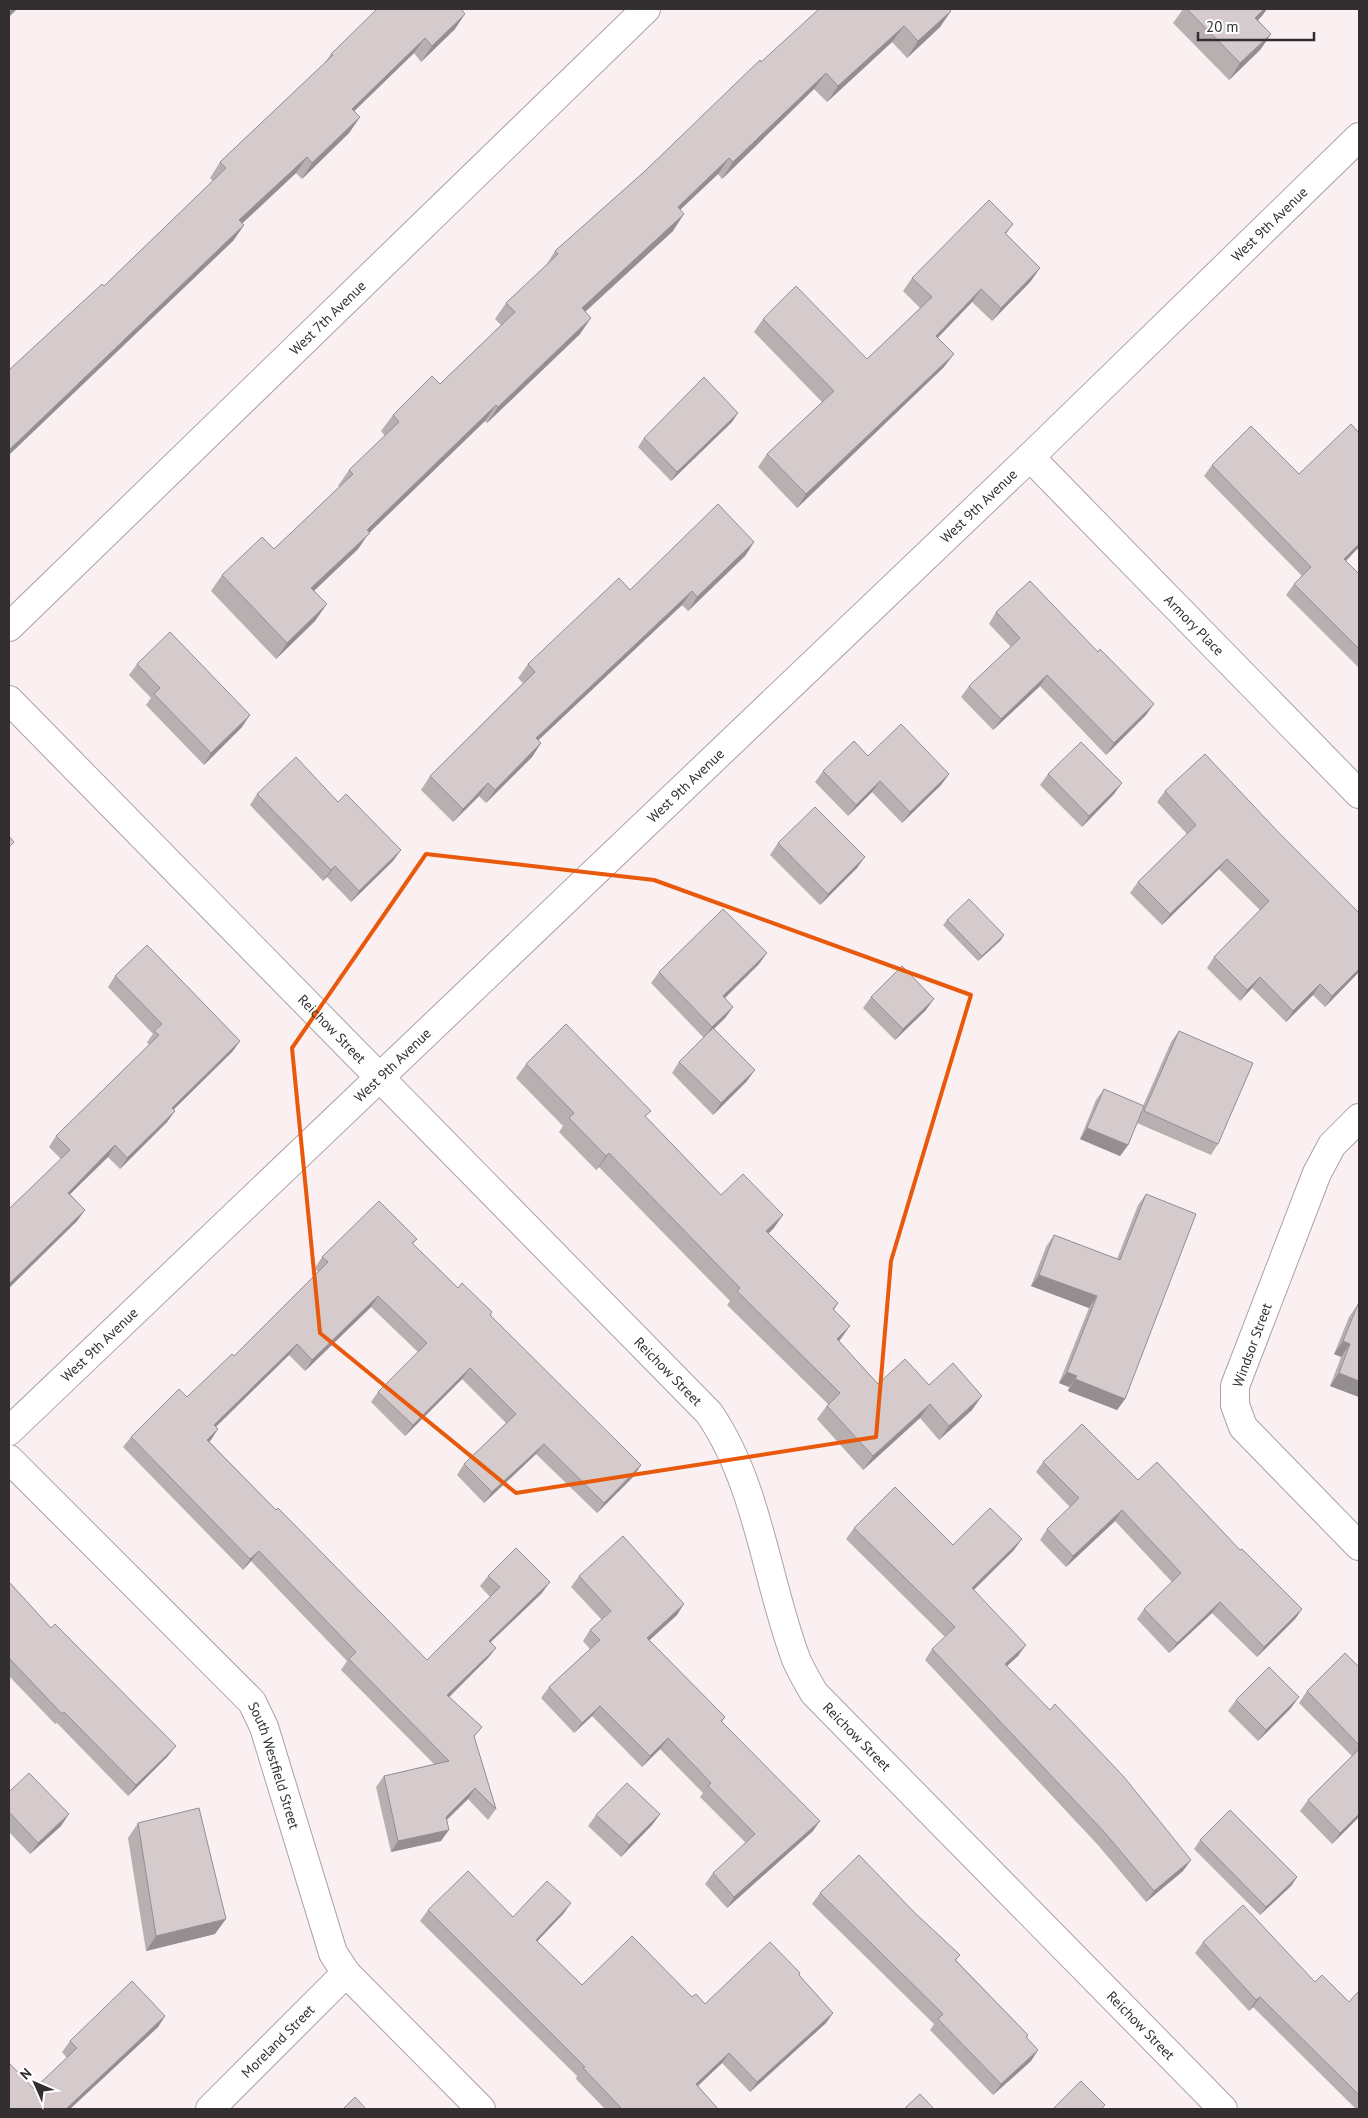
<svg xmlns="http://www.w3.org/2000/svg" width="1368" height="2118" font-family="'PT Sans',sans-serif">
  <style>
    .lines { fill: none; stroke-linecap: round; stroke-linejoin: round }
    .minor-casing { stroke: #aca2a4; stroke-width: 30 }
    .secondary-casing { stroke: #aca2a4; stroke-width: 30 }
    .minor { stroke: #fff; stroke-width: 28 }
    .secondary { stroke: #fff; stroke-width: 28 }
    .wall { fill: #b7afb0 }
    .shaded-wall { fill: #958e90 }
    .building { fill: #d5cbcd; stroke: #958e90 }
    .marked { fill: none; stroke: #e8590c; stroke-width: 4; stroke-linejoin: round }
    .labels { text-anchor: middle; stroke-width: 4.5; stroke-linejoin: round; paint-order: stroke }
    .street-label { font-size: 14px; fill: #332f30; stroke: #fff }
  </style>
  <rect width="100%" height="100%" fill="#faeff1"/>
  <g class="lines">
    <defs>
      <g id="minor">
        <path id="s1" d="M 1030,457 L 1359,794"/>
        <path id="s2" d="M 9,627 L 646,9"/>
        <path id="s3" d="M 9,700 L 709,1413 C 758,1484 766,1579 796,1659 C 801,1671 808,1682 814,1693 L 1223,2109"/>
        <path d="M 1359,1118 L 1332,1145 L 1317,1173 L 1235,1386 L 1235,1405 L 1243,1427 L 1359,1546"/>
        <path id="s4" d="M 9,1459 L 252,1702 L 264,1727 L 333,1953 L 346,1973 L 481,2109"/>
        <path id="s5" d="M 210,2109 L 346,1973"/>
      </g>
      <g id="secondary">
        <path id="s6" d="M 9,1431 L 1030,457 L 1359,137"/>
      </g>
    </defs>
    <!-- minor casing -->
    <use href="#minor" class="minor-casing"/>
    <!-- secondary casing -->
    <use href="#secondary" class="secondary-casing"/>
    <!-- minor -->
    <use href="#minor" class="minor"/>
    <!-- secondary -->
    <use href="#secondary" class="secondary"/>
  </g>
  <!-- wall -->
  <path class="wall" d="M 1183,9 L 1267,9 L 1258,20 L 1271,34 L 1260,50 L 1229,80 L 1173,23 Z
    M 951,11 L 940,27 L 907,58 L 892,42 L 827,102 L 814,89 L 722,179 L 718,174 L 680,210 L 673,231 L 585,311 L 580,334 L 487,423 L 485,421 L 369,533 L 358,549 L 314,591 L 315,621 L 276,659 L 211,591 L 222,575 L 274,549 L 339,487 L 338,486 L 349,470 L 385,436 L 381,431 L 393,415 L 440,384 L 501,325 L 495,319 L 506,303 L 545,267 L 555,251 L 645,171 L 761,62 Z
    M 455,29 L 421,62 L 414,53 L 354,111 L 360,117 L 349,133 L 302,179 L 296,173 L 242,223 L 244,225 L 233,241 L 104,286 L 213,181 L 210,178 L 220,162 L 324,64 L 331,54 Z
    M 1013,224 L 1006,234 L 1031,281 L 992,321 L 972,302 L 938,337 L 944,367 L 797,508 L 758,467 L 767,454 L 822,402 L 754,332 L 763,319 L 867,359 L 920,308 L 903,291 L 912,278 Z
    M 732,422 L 671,481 L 638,447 L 644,438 Z
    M 1359,433 L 1359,547 L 1346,561 L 1359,574 L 1359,668 L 1286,595 L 1294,584 L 1302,576 L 1204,476 L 1212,465 L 1299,474 Z
    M 754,542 L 745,556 L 688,611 L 682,605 L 538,740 L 541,743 L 532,757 L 486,803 L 479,796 L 453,822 L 421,790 L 430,776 L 523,683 L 518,678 L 528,664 L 630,590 Z
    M 996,612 L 1098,652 L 1146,715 L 1106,755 L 1040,686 L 993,730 L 961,697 L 969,686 L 1011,647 L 989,624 Z
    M 137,664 L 242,727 L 204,765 L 146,705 L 151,698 L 129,675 Z
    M 868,756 L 949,774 L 941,785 L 902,823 L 872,792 L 848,816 L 815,782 L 823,771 Z
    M 1048,774 L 1114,794 L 1082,827 L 1040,785 Z
    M 1165,791 L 1281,835 L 1359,913 L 1359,972 L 1325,1007 L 1313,995 L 1286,1022 L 1252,988 L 1240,1001 L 1207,968 L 1214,957 L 1260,910 L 1219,869 L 1162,925 L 1130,893 L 1138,882 L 1187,834 L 1157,802 Z
    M 257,794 L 393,861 L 351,902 L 327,877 L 323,881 L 250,805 Z
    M 778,843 L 857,868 L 820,905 L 770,855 Z
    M 947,920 L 1004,935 L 1000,941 L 978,961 L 943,925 Z
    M 147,945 L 240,1041 L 232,1052 L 173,1110 L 175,1111 L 167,1122 L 120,1169 L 108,1157 L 70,1194 L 85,1210 L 77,1221 L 9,1288 L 9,1209 L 61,1159 L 49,1147 L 56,1136 L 149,1045 L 147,1042 L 153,1034 L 108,987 L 115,976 Z
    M 759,964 L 724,998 L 733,1007 L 725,1018 L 714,1029 L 747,1081 L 713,1115 L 672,1073 L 679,1062 L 704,1038 L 651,983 L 659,972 Z
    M 871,997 L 926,1010 L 895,1040 L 863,1008 Z
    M 1179,1031 L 1218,1144 L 1211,1155 L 1137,1123 L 1128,1145 L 1120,1156 L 1080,1139 L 1096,1100 L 1104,1089 L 1143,1106 L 1171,1042 Z
    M 526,1064 L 646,1117 L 721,1195 L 783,1215 L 773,1229 L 768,1234 L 838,1303 L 834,1310 L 839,1341 L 878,1384 L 929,1385 L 972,1410 L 939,1440 L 920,1418 L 863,1470 L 817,1419 L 828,1404 L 727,1305 L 730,1301 L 599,1167 L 596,1170 L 559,1132 L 563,1126 L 516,1078 Z
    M 1146,1194 L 1125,1399 L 1117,1410 L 1068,1391 L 1069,1387 L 1059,1383 L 1089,1308 L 1031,1286 L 1046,1247 L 1054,1235 L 1117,1259 L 1138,1205 Z
    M 417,1239 L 413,1244 L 458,1288 L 490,1315 L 634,1476 L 597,1513 L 536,1454 L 484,1503 L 457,1475 L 464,1464 L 506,1423 L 462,1379 L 405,1436 L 371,1402 L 378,1392 L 418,1352 L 371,1307 L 305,1371 L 289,1355 L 216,1427 L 218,1429 L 209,1441 L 276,1510 L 427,1660 L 490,1597 L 480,1586 L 488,1576 L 542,1593 L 491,1642 L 496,1648 L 488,1658 L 449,1697 L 482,1727 L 474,1737 L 496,1809 L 488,1820 L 468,1799 L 447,1820 L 441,1841 L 391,1852 L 376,1787 L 384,1776 L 434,1764 L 341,1670 L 347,1661 L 251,1561 L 243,1570 L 123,1447 L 131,1437 L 187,1397 L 234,1356 L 318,1272 L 315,1268 L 322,1257 Z
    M 1358,1304 L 1359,1305 L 1359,1397 L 1330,1386 L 1341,1357 L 1334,1354 L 1349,1317 Z
    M 1043,1462 L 1138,1480 L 1240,1550 L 1302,1609 L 1295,1619 L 1257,1657 L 1212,1613 L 1169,1653 L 1137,1619 L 1144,1609 L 1172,1582 L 1115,1521 L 1066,1567 L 1040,1540 L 1047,1529 L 1070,1507 L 1036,1472 Z
    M 854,1528 L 953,1545 L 1014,1550 L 974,1590 L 1018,1656 L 1007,1666 L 1183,1871 L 1146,1902 L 1098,1845 L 925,1660 L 932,1649 L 945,1637 L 846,1539 Z
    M 579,1576 L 677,1615 L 649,1640 L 725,1717 L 722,1722 L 813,1831 L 727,1908 L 705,1884 L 713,1873 L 746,1843 L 700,1797 L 703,1793 L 660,1749 L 642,1767 L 592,1716 L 574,1733 L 541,1698 L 549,1687 L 590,1649 L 583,1641 L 590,1630 L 602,1620 L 571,1587 Z
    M 9,1582 L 168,1756 L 128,1796 L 57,1723 L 55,1724 L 9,1676 Z
    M 1359,1667 L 1359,1817 L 1332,1844 L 1300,1811 L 1308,1800 L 1352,1756 L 1299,1703 L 1307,1691 Z
    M 1236,1700 L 1291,1708 L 1258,1741 L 1228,1711 Z
    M 9,1792 L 61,1826 L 30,1854 L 9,1832 Z
    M 660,1814 L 652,1825 L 621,1857 L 588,1826 L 596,1815 Z
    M 138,1823 L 215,1934 L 146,1951 L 128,1838 Z
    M 1200,1840 L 1297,1877 L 1291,1886 L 1260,1915 L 1194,1849 Z
    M 820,1893 L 915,1913 L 960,1955 L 956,1960 L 1028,2035 L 1027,2038 L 1038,2050 L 1031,2061 L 993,2095 L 930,2030 L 934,2024 L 812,1904 Z
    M 428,1910 L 513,1917 L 564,1913 L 537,1941 L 582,1985 L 692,1997 L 705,2004 L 799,1975 L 833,2013 L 826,2023 L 750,2092 L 722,2063 L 698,2086 L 718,2109 L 605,2109 L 576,2079 L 577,2076 L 420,1921 Z
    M 1203,1942 L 1315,1982 L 1349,2002 L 1359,1993 L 1359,2109 L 1356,2109 L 1253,2007 L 1249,2011 L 1195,1953 Z
    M 165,2016 L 158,2027 L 70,2109 L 9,2109 L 34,2089 L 67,2058 L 62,2052 L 70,2041 Z"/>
  <!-- shaded-wall -->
  <path class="shaded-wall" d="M 12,9 L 17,9 L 9,17 L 9,12 Z
    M 1264,9 L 1267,9 L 1262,16 L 1244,34 L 1255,18 Z
    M 951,11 L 940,27 L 907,58 L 918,41 Z
    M 465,14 L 455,29 L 421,62 L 432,46 Z
    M 904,26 L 892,42 L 827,102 L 838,86 Z
    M 1271,34 L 1260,50 L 1229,80 L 1240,63 Z
    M 425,38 L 414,53 L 341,124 L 352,109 Z
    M 826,73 L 814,89 L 722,179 L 733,162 Z
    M 360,117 L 349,133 L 302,179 L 312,163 Z
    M 307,157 L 296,173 L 229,236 L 239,220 Z
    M 729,158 L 718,174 L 666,223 L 678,207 Z
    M 684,214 L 673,231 L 571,325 L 582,308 Z
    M 244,225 L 233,241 L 9,455 L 9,450 Z
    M 1040,268 L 1031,281 L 992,321 L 1001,308 Z
    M 981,289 L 972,302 L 927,349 L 936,336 Z
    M 591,318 L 580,334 L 487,423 L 498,407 Z
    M 954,354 L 944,367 L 797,508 L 806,494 Z
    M 496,405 L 485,421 L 369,533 L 358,549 L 300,604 L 311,588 L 367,530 Z
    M 738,413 L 732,422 L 671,481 L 677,472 Z
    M 754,542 L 745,556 L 688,611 L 697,597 Z
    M 1359,544 L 1359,547 L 1337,570 L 1344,559 Z
    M 692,591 L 682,605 L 527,751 L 536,738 Z
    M 327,604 L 315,621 L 276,659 L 287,643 Z
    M 1047,675 L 1040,686 L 993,730 L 1001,719 Z
    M 1154,704 L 1146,715 L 1106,755 L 1114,743 Z
    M 250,715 L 242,727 L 204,765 L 211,753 Z
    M 541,743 L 532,757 L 486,803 L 495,790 Z
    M 949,774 L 941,785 L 902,823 L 910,812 Z
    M 880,781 L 872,792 L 848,816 L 856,805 Z
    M 488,783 L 479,796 L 453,822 L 463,809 Z
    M 1122,783 L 1114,794 L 1082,827 L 1089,816 Z
    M 401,850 L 393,861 L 351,902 L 359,891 Z
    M 865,857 L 857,868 L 820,905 L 828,894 Z
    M 1227,859 L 1219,869 L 1162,925 L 1170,914 Z
    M 335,866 L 327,877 L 323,881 L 331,870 Z
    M 1004,935 L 1000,941 L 978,961 L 982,956 Z
    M 767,953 L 759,964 L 715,1008 L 723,996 Z
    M 1359,969 L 1359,972 L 1325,1007 L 1332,996 Z
    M 1260,977 L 1252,988 L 1240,1001 L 1247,990 Z
    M 1320,984 L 1313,995 L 1286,1022 L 1293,1011 Z
    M 934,999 L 926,1010 L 895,1040 L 903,1029 Z
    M 733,1007 L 725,1018 L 704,1038 L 712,1027 Z
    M 240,1041 L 232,1052 L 164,1119 L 172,1108 Z
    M 755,1070 L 747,1081 L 713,1115 L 721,1103 Z
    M 175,1111 L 167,1122 L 120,1169 L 127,1158 Z
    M 1087,1128 L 1128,1145 L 1120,1156 L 1080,1139 Z
    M 115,1145 L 108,1157 L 60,1204 L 68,1193 Z
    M 609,1153 L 599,1167 L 596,1170 L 606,1156 Z
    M 85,1210 L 77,1221 L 9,1288 L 9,1284 Z
    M 783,1215 L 773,1229 L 756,1245 L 766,1231 Z
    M 1039,1275 L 1097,1296 L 1089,1308 L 1031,1286 Z
    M 378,1296 L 371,1307 L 305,1371 L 312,1360 Z
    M 850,1326 L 840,1340 L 828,1353 L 837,1339 Z
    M 1343,1341 L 1350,1344 L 1341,1357 L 1334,1354 Z
    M 297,1344 L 289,1355 L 206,1436 L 214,1425 Z
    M 470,1368 L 462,1379 L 405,1436 L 413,1425 Z
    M 1067,1372 L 1077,1376 L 1069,1387 L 1059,1383 Z
    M 1339,1373 L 1359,1381 L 1359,1397 L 1330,1386 Z
    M 1075,1379 L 1125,1399 L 1117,1410 L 1068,1391 Z
    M 982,1396 L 972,1410 L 939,1440 L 949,1426 Z
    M 930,1404 L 920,1418 L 863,1470 L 873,1456 Z
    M 218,1429 L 211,1440 L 200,1450 L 207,1440 Z
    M 544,1444 L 536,1454 L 484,1503 L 492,1492 Z
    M 641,1465 L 634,1476 L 597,1513 L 604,1503 Z
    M 1122,1510 L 1115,1521 L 1066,1567 L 1073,1556 Z
    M 1022,1539 L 1014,1550 L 964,1599 L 972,1588 Z
    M 259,1551 L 251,1561 L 243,1570 L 250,1559 Z
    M 550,1582 L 542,1593 L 481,1651 L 489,1641 Z
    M 1220,1602 L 1212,1613 L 1169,1653 L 1177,1643 Z
    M 684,1604 L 677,1615 L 640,1649 L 647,1638 Z
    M 1302,1609 L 1295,1619 L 1257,1657 L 1264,1647 Z
    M 1026,1645 L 1018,1656 L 997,1675 L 1005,1664 Z
    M 496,1648 L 488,1658 L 440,1706 L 447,1695 Z
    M 1299,1697 L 1291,1708 L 1258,1741 L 1266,1730 Z
    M 600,1706 L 592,1716 L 574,1733 L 582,1723 Z
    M 668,1738 L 660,1749 L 642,1767 L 650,1756 Z
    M 176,1746 L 168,1756 L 128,1796 L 136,1785 Z
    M 475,1788 L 468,1799 L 439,1827 L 446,1817 Z
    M 69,1814 L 61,1826 L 30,1854 L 38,1843 Z
    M 660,1814 L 652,1825 L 621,1857 L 629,1845 Z
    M 1359,1814 L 1359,1817 L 1332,1844 L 1340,1833 Z
    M 820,1821 L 813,1831 L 727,1908 L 734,1897 Z
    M 449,1830 L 441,1841 L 391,1852 L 398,1841 Z
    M 1191,1860 L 1183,1871 L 1146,1902 L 1154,1891 Z
    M 1297,1877 L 1291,1886 L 1260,1915 L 1266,1907 Z
    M 571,1903 L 564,1913 L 529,1950 L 536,1940 Z
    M 226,1919 L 215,1934 L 146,1951 L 156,1936 Z
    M 1260,1997 L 1253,2007 L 1249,2011 L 1256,2000 Z
    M 833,2013 L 826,2023 L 750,2092 L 757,2082 Z
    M 165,2016 L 158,2027 L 70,2109 L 66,2109 Z
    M 1038,2050 L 1031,2061 L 993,2095 L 1001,2084 Z
    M 729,2053 L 722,2063 L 689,2094 L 696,2084 Z"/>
  <!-- building -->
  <path class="building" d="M 377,9 L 461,9 L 465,14 L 432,46 L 425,38 L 352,109 L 360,117 L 312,163 L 307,157 L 239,220 L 244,225 L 9,450 L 9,370 L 102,284 L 104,286 L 226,168 L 220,162 L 333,55 L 331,54 Z
    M 819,9 L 949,9 L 951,11 L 918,41 L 904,26 L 838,86 L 826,73 L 733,162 L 729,158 L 678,207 L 684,214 L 582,308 L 591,318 L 498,407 L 496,405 L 367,530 L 370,533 L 311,588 L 327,604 L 287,643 L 222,575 L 262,537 L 274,549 L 353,474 L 349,470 L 399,422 L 393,415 L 432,376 L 440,384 L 515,312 L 506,303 L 558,254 L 555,251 L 645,171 L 760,60 L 761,62 Z
    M 1187,9 L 1264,9 L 1255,18 L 1271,34 L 1240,63 Z
    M 989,200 L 1013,224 L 1005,233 L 1040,268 L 1001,308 L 981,289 L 936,336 L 954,354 L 806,494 L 767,454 L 834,391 L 763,319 L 796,286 L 867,359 L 932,297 L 912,278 Z
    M 704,377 L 738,413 L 677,472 L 644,438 Z
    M 1351,424 L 1359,433 L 1359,544 L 1344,559 L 1359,574 L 1359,649 L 1294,584 L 1311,567 L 1212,465 L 1251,426 L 1299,474 Z
    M 718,504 L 754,542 L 697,597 L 692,591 L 536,738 L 541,743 L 495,790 L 488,783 L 463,809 L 430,776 L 535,672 L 528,664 L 619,578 L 630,590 Z
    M 1030,581 L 1098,652 L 1100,649 L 1154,704 L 1114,743 L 1047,675 L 1001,719 L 969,686 L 1020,638 L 996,612 Z
    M 170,632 L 250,715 L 211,753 L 154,694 L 160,688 L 137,664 Z
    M 901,724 L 949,774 L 910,812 L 880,781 L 856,805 L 823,771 L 854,741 L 868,756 Z
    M 1081,742 L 1122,783 L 1089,816 L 1048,774 Z
    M 1205,754 L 1281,835 L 1359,913 L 1359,969 L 1332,996 L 1320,984 L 1293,1011 L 1260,977 L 1247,990 L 1214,957 L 1269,901 L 1227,859 L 1170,914 L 1138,882 L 1196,825 L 1165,791 Z
    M 296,757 L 338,802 L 346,794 L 401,850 L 359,891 L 335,866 L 331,870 L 257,794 Z
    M 815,807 L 865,857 L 828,894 L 778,843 Z
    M 9,836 L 14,842 L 9,847 Z
    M 969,899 L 1004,935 L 982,956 L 947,920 Z
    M 723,909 L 767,953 L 723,996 L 733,1007 L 712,1027 L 659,972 Z
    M 147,945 L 240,1041 L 172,1108 L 175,1111 L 127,1158 L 115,1145 L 68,1193 L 85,1210 L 9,1284 L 9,1209 L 70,1150 L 56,1136 L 159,1035 L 154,1031 L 162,1024 L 115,976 Z
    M 902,966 L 934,999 L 903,1029 L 871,997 Z
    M 566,1024 L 651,1111 L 645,1116 L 721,1195 L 743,1174 L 783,1215 L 766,1231 L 838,1303 L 833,1309 L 850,1326 L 837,1339 L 878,1384 L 905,1359 L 929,1385 L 953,1363 L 982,1396 L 949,1426 L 930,1404 L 873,1456 L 827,1406 L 840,1393 L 737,1291 L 740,1288 L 609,1153 L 606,1156 L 569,1118 L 574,1113 L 526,1064 Z
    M 713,1028 L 755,1070 L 721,1103 L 679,1062 Z
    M 1179,1031 L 1253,1063 L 1218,1144 L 1144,1111 Z
    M 1104,1089 L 1144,1106 L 1128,1145 L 1087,1128 Z
    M 1146,1194 L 1196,1214 L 1125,1399 L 1075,1379 L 1077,1376 L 1067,1372 L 1097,1296 L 1039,1275 L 1054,1235 L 1120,1260 Z
    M 379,1201 L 417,1239 L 412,1243 L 458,1288 L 462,1283 L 492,1312 L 490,1315 L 641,1465 L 604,1503 L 544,1444 L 492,1492 L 464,1464 L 516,1414 L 470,1368 L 413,1425 L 378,1392 L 427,1343 L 378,1296 L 312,1360 L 297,1344 L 214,1425 L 218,1429 L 207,1440 L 276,1510 L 278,1508 L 427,1660 L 500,1587 L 488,1576 L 516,1548 L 550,1582 L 489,1641 L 496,1648 L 447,1695 L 482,1727 L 474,1736 L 496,1809 L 475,1788 L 446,1817 L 449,1830 L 398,1841 L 384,1776 L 449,1761 L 349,1659 L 356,1652 L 259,1551 L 250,1559 L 131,1437 L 179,1389 L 187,1397 L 232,1354 L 234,1356 L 328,1262 L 322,1257 Z
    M 1358,1304 L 1359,1305 L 1359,1381 L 1339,1373 L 1350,1344 L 1343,1341 Z
    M 1082,1424 L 1138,1480 L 1157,1462 L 1240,1550 L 1242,1549 L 1302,1609 L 1264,1647 L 1220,1602 L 1177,1643 L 1144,1609 L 1181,1573 L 1122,1510 L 1073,1556 L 1047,1529 L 1079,1498 L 1043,1462 Z
    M 895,1487 L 953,1545 L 990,1508 L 1022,1539 L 972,1588 L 1026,1645 L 1005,1664 L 1050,1710 L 1055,1704 L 1124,1777 L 1191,1860 L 1154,1891 L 1106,1834 L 932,1649 L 955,1627 L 854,1528 Z
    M 623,1536 L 684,1604 L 647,1638 L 725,1717 L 721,1721 L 820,1821 L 734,1897 L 713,1873 L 755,1834 L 708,1786 L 711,1783 L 668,1738 L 650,1756 L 600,1706 L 582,1723 L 549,1687 L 600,1640 L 590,1630 L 611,1611 L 579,1576 Z
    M 9,1582 L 51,1628 L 55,1624 L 176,1746 L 136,1785 L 64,1712 L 62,1714 L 9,1658 Z
    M 1345,1653 L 1359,1667 L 1359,1745 L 1307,1691 Z
    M 1269,1667 L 1299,1697 L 1266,1730 L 1236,1700 Z
    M 1359,1749 L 1359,1814 L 1340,1833 L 1308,1800 Z
    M 29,1773 L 69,1814 L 38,1843 L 9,1812 L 9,1792 Z
    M 627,1783 L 660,1814 L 629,1845 L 596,1815 Z
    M 199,1808 L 226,1919 L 156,1936 L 138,1823 Z
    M 1230,1810 L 1297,1877 L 1266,1907 L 1200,1840 Z
    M 859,1855 L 915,1913 L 960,1955 L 955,1960 L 1028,2035 L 1026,2037 L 1038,2050 L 1001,2084 L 938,2019 L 943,2014 L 820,1893 Z
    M 468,1871 L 513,1917 L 547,1881 L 571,1903 L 536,1940 L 582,1985 L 632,1936 L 692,1997 L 696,1994 L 705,2004 L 770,1942 L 800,1973 L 799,1975 L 833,2013 L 757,2082 L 729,2053 L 696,2084 L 718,2109 L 622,2109 L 583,2068 L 585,2067 L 428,1910 Z
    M 1243,1905 L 1315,1982 L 1322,1975 L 1349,2002 L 1358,1992 L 1359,1993 L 1359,2095 L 1260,1997 L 1256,2000 L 1203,1942 Z
    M 132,1981 L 165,2016 L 66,2109 L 9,2109 L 9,2063 L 34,2089 L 77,2048 L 70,2041 Z
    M 1081,2081 L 1105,2105 L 1101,2109 L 1053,2109 Z
    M 920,2094 L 934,2109 L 904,2109 Z
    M 355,2097 L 366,2109 L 343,2109 Z"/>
  <!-- marked area -->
  <path class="marked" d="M 426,854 L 654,880 L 971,995 L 891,1261 L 876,1437 L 516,1493 L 320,1333 L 292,1048 Z"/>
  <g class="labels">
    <!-- street labels -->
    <g class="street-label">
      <text dy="5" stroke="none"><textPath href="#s6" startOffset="1745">West 9th Avenue</textPath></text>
      <text dy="5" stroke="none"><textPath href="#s2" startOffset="444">West 7th Avenue</textPath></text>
      <text dy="5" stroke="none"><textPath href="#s6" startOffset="1340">West 9th Avenue</textPath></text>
      <text dy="5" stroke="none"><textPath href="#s1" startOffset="235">Armory Place</textPath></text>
      <text dy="5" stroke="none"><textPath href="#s6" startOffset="935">West 9th Avenue</textPath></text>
      <text dy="5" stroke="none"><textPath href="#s3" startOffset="461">Reichow Street</textPath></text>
      <text dy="5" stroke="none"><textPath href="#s6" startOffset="530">West 9th Avenue</textPath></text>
      <text dy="5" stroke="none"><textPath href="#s6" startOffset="125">West 9th Avenue</textPath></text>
      <text transform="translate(1252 1345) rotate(-70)" y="5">Windsor Street</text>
      <text dy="5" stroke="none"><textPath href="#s3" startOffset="941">Reichow Street</textPath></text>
      <text dy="5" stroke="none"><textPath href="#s3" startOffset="1361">Reichow Street</textPath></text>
      <text dy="5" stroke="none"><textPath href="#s4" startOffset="411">South Westfield Street</textPath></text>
      <text dy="5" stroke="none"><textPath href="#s3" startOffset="1766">Reichow Street</textPath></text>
      <text dy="5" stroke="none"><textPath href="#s5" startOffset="96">Moreland Street</textPath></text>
    </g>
  </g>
  <!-- border -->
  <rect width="1368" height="2118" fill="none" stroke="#332f30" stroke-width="20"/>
  <!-- north arrow -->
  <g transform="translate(35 2083) rotate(315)" stroke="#ffffff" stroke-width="4" paint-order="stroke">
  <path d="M0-4L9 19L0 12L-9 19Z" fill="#332f30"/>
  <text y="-8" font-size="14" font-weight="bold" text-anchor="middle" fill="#332f30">N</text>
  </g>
  <!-- scale -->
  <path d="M1198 32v8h116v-8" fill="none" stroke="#332f30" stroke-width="2.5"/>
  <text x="1206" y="32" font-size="15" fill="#332f30" stroke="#ffffff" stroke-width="4" paint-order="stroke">20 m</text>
</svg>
